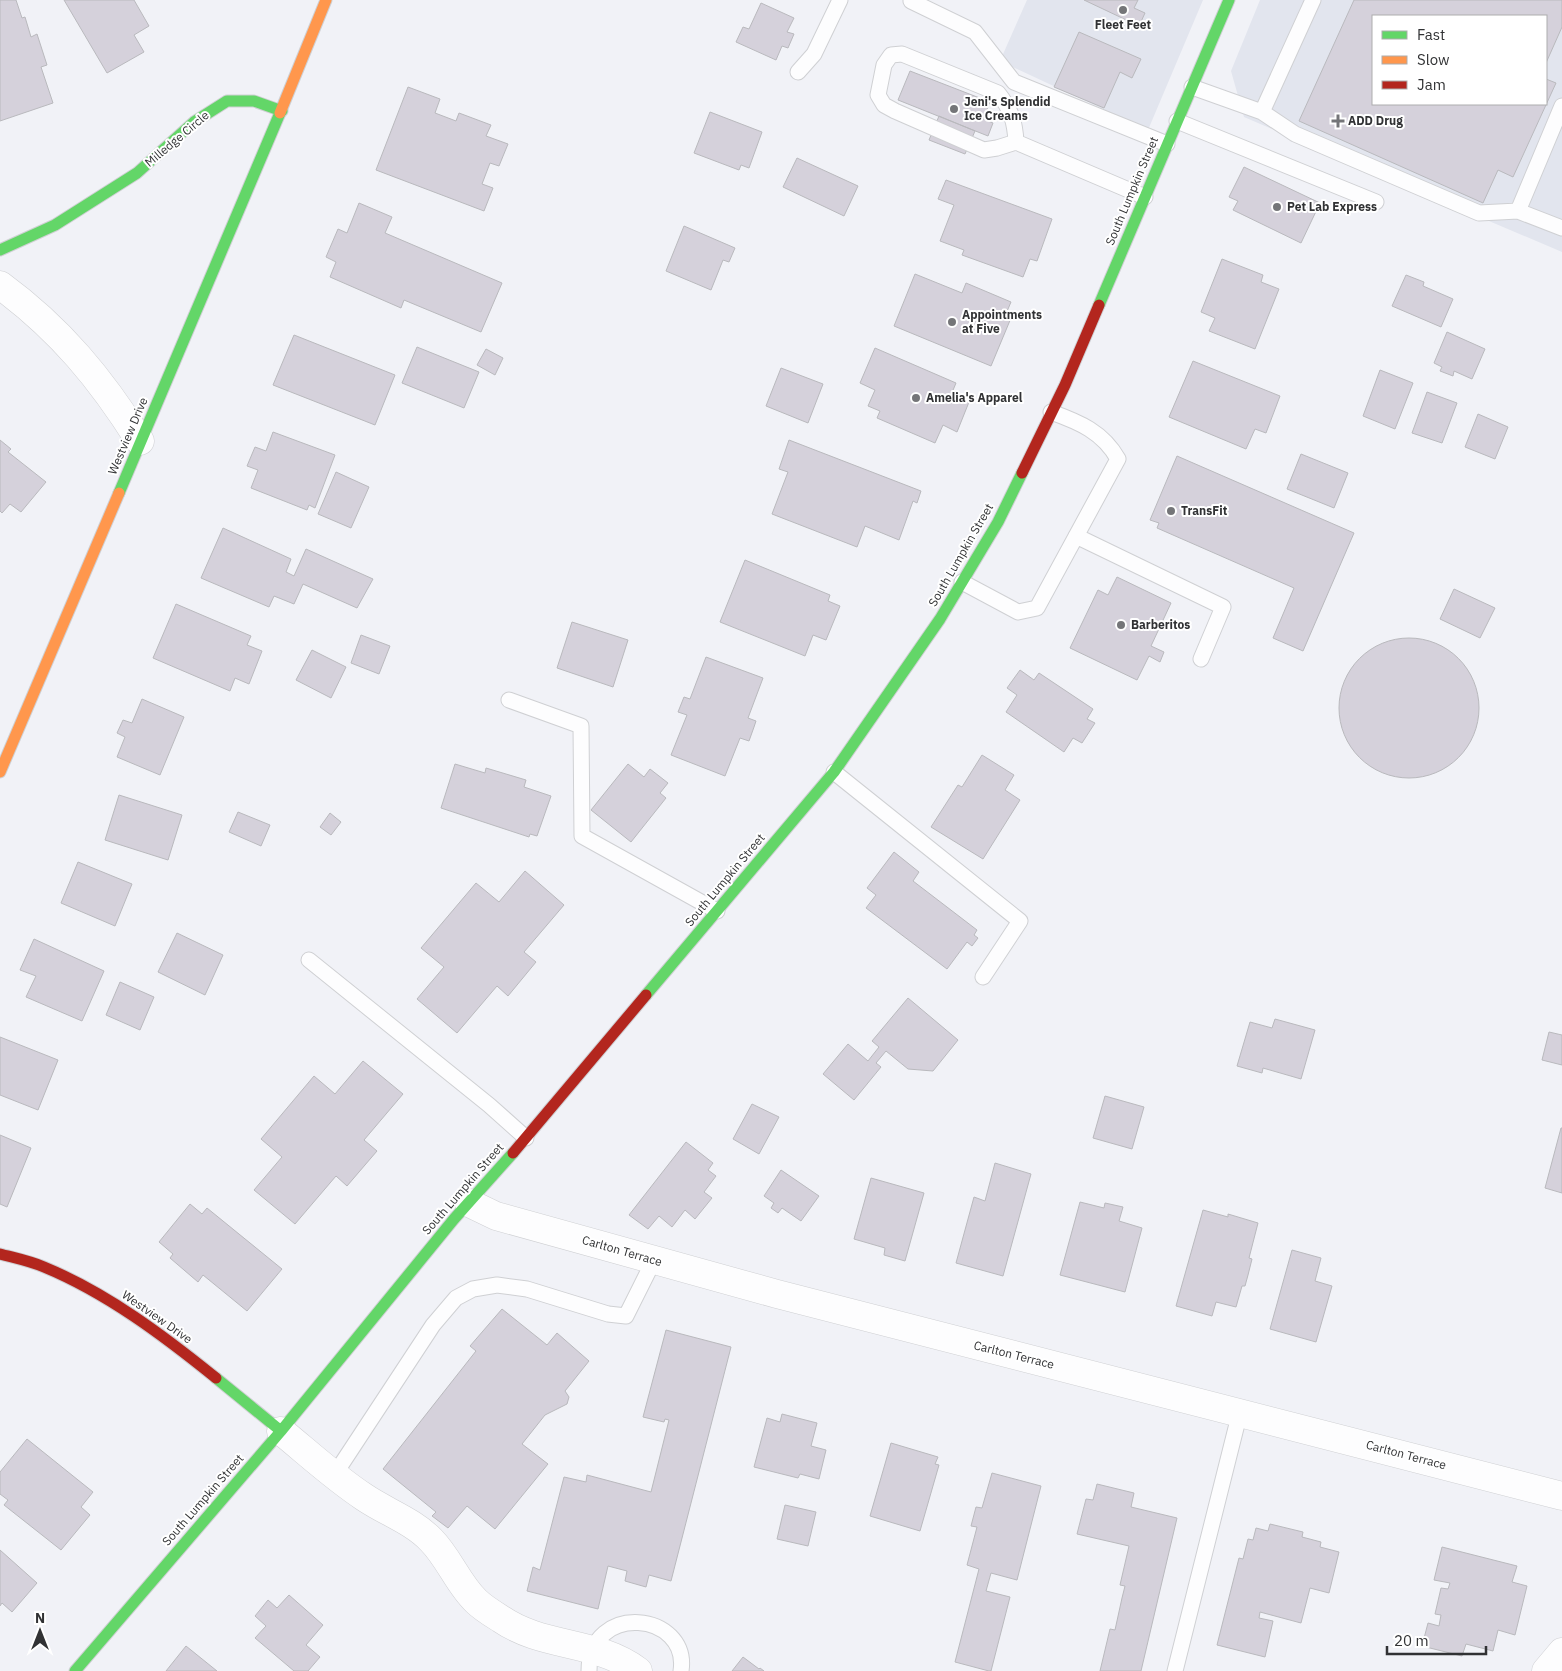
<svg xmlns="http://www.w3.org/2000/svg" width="1562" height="1671" font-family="'IBM Plex Sans',sans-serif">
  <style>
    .built { fill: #e2e5ee; fill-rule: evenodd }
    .building { fill: #d5d1db; stroke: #b9b9bd }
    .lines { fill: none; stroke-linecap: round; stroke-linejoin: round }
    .lane-casing { stroke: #cfd0d3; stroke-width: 17 }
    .street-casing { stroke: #cfd0d3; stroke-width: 29 }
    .fast-casing { stroke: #cfd0d3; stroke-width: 13 }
    .slow-casing { stroke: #cfd0d3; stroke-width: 13 }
    .jam-casing { stroke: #cfd0d3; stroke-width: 13 }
    .lane { stroke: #fdfdfe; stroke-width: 15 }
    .street { stroke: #fdfdfe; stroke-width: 28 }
    .fast { stroke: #63d668; stroke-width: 11 }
    .slow { stroke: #ff974d; stroke-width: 11 }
    .jam { stroke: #b3261e; stroke-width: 11 }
    .poi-dot { fill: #747578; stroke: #fff; stroke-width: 2 }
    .labels { text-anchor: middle; stroke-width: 4; stroke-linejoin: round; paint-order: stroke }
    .poi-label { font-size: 12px; font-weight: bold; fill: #313234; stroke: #fff; text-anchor: start }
    .street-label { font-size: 12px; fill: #313234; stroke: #fff }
  </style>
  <rect width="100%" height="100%" fill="#f1f2f7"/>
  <!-- built -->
  <path class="built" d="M 1027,0 L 1203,0 L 1148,130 L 1000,61 Z
    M 1260,0 L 1562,0 L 1562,252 L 1244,117 L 1231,71 ZM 1373,16 L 1546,16 L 1546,104 L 1373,104 Z"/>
  <!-- building -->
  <path class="building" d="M 0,0 L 16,0 L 22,18 L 25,17 L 31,37 L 37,34 L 47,65 L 41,67 L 53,103 L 0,121 Z
    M 64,0 L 134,0 L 149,26 L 134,35 L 144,52 L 107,73 Z
    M 1084,0 L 1138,0 L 1134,8 L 1145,13 L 1139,26 Z
    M 1354,0 L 1562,0 L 1562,27 L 1546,63 L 1546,16 L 1373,16 L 1373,104 L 1546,104 L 1546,79 L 1556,83 L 1513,177 L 1498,170 L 1483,203 L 1299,121 Z
    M 761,3 L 794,18 L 787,32 L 794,34 L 788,48 L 782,46 L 776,60 L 736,42 L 743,27 L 749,29 Z
    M 1079,32 L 1141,59 L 1132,78 L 1120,72 L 1104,108 L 1054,87 Z
    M 910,71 L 990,102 L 983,119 L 993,123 L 988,136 L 898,100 Z
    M 408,87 L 440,99 L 435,113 L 456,121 L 459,113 L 491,125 L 486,136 L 508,144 L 499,166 L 490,163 L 482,184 L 493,188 L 484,211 L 376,170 Z
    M 710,112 L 762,132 L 749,168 L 741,165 L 739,170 L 694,153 Z
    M 939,116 L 975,131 L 965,154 L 929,140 Z
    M 797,158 L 858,186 L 844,216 L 783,187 Z
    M 1244,167 L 1320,203 L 1301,243 L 1233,210 L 1238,201 L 1229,197 Z
    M 946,180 L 1052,219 L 1037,261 L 1030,259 L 1023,277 L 962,255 L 964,250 L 940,241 L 954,205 L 938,199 Z
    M 359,203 L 392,217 L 385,233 L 502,283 L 481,332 L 404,300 L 401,308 L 330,277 L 336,262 L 326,257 L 338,229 L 347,233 Z
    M 684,226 L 735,248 L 729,262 L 723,260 L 711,290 L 666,271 Z
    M 1222,259 L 1263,275 L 1261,282 L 1279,289 L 1255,349 L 1209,331 L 1215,318 L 1201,312 Z
    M 915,274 L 962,293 L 966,283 L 1011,302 L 1005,316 L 1011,318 L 991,366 L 894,326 Z
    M 1406,275 L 1424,282 L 1423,286 L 1453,299 L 1441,327 L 1392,306 Z
    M 1447,332 L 1485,349 L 1472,379 L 1454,371 L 1453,376 L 1440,371 L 1442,367 L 1434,363 Z
    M 294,335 L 395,375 L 375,425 L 273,385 Z
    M 417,347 L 479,372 L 464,408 L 402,383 Z
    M 875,348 L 956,383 L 951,395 L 969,402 L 957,432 L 943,425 L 935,443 L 877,418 L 880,411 L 868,406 L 875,390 L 860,383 Z
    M 486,349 L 503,358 L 495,375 L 477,365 Z
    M 1193,361 L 1280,396 L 1266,433 L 1255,429 L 1246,449 L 1169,417 Z
    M 781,368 L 823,384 L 808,423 L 766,406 Z
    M 1380,370 L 1413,383 L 1395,429 L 1363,416 Z
    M 1427,392 L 1457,403 L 1442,443 L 1412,433 Z
    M 1478,414 L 1508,427 L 1495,459 L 1465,447 Z
    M 273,432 L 335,455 L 315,508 L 309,505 L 307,510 L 251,488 L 258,470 L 247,466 L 255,447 L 266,451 Z
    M 0,440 L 11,449 L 8,452 L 46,482 L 21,512 L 10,504 L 2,513 L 0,511 Z
    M 789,440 L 921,491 L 917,503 L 913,501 L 899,540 L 865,526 L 857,547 L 772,514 L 788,472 L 779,469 Z
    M 1301,454 L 1348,473 L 1334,508 L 1287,489 Z
    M 1177,456 L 1354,533 L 1303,651 L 1273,638 L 1294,588 L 1157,528 L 1159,523 L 1150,520 Z
    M 336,472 L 369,487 L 351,528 L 318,514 Z
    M 223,528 L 291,559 L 286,572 L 294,576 L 306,549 L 373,579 L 357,608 L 303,584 L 294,604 L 274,596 L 269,607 L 201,578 Z
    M 745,560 L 830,595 L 828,601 L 840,606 L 826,640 L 813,635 L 805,656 L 720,622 Z
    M 1117,577 L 1171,603 L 1151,646 L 1164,652 L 1160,662 L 1149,656 L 1137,680 L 1070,648 L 1098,590 L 1108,595 Z
    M 1454,589 L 1495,608 L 1480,638 L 1440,619 Z
    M 176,604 L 251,636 L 247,645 L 262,651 L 249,684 L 235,678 L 230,691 L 153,658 Z
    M 572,622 L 628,640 L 613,687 L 557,668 Z
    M 361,635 L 390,646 L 379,674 L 351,663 Z
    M1339 708a70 70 0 1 1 140 0a70 70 0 1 1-140 0Z
    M 312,650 L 346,667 L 331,698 L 296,680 Z
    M 706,657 L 763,678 L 748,718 L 756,721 L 754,727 L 749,741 L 740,738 L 725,776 L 671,755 L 687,715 L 678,712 L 684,697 L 690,699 Z
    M 1020,670 L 1034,680 L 1039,673 L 1093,709 L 1087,719 L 1095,723 L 1082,743 L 1073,738 L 1064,752 L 1006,712 L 1017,695 L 1007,688 Z
    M 142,699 L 184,717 L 160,775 L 117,757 L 125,737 L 117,733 L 123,720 L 132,723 Z
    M 982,755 L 1014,775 L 1005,790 L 1020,800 L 983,859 L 931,827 L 958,785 L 962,787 Z
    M 455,764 L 485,773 L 486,768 L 526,780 L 524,787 L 551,796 L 537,836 L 530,834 L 529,837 L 441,808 Z
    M 628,764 L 644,777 L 650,769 L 668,783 L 660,793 L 666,798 L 631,842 L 591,810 Z
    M 119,795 L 182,815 L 168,860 L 105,840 Z
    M 238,812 L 270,825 L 261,846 L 229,832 Z
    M 330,813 L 341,822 L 331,835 L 320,827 Z
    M 894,852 L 919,872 L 913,881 L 977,930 L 974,935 L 978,938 L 972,946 L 967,942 L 947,969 L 866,908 L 876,895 L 867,888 Z
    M 78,862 L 132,884 L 115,926 L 61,903 Z
    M 525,871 L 564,905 L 524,952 L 536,962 L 508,996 L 497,986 L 457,1033 L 417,999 L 444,967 L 421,948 L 476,883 L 499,902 Z
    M 177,933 L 223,955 L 205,995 L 158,972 Z
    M 34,939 L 104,971 L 82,1021 L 26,997 L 36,976 L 20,970 Z
    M 120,982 L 154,997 L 140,1030 L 106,1015 Z
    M 908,998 L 958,1040 L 933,1071 L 908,1069 L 886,1051 L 876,1063 L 881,1067 L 854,1100 L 823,1074 L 848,1044 L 868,1061 L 879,1047 L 872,1041 Z
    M 1275,1019 L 1315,1030 L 1301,1079 L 1263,1068 L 1262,1073 L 1237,1066 L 1250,1022 L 1272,1028 Z
    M 1549,1032 L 1562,1035 L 1562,1065 L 1542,1060 Z
    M 0,1037 L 58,1060 L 38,1110 L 0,1095 Z
    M 363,1061 L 403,1094 L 364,1140 L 377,1151 L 347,1186 L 336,1176 L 295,1224 L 254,1190 L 282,1157 L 261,1139 L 314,1076 L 335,1094 Z
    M 1105,1096 L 1144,1107 L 1132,1149 L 1093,1138 Z
    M 752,1104 L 779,1117 L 759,1154 L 733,1139 Z
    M 1561,1128 L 1562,1128 L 1562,1193 L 1545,1188 Z
    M 0,1135 L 31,1148 L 7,1207 L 0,1204 Z
    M 686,1142 L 713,1163 L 708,1170 L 716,1176 L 704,1192 L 712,1198 L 695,1219 L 685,1210 L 672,1227 L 659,1216 L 648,1229 L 629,1215 Z
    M 995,1163 L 1031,1174 L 1003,1276 L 956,1263 L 974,1197 L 985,1201 Z
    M 781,1170 L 819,1196 L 801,1221 L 782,1208 L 778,1213 L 771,1208 L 774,1203 L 764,1196 Z
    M 871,1178 L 924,1193 L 905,1261 L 884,1255 L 885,1248 L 854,1239 Z
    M 1080,1202 L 1104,1208 L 1105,1203 L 1123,1207 L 1119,1221 L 1142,1228 L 1125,1292 L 1060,1275 Z
    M 190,1204 L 202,1214 L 207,1208 L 282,1269 L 247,1311 L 203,1275 L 198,1282 L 170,1258 L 173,1254 L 159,1242 Z
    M 1203,1210 L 1228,1217 L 1228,1214 L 1258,1223 L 1249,1258 L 1252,1259 L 1248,1275 L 1245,1286 L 1242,1286 L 1236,1307 L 1216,1302 L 1212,1316 L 1176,1306 Z
    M 1292,1250 L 1321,1258 L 1315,1281 L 1332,1286 L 1316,1342 L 1270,1329 Z
    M 502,1309 L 547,1345 L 557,1333 L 589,1361 L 565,1391 L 569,1397 L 567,1404 L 545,1415 L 522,1444 L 548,1464 L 495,1529 L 467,1506 L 448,1528 L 432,1516 L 436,1512 L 383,1469 L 476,1351 L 470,1346 Z
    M 666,1330 L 731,1347 L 671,1581 L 649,1575 L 646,1587 L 625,1581 L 627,1571 L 608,1566 L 598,1609 L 527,1591 L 533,1567 L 540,1570 L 564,1477 L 586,1482 L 587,1475 L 651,1492 L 669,1420 L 665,1419 L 664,1422 L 643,1417 Z
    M 782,1414 L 817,1423 L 811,1446 L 826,1450 L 819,1479 L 800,1474 L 798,1478 L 754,1467 L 767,1418 L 780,1422 Z
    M 27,1439 L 93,1492 L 81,1507 L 90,1515 L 61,1550 L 4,1505 L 8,1500 L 0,1494 L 0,1472 Z
    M 891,1443 L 938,1457 L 935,1464 L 939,1465 L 920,1531 L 870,1516 Z
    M 992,1473 L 1041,1486 L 1017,1580 L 991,1573 L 986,1591 L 1010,1597 L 991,1671 L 989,1671 L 955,1662 L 979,1569 L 967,1565 L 977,1527 L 971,1526 L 976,1507 L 982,1508 Z
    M 1097,1484 L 1134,1493 L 1131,1507 L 1177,1518 L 1141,1671 L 1100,1671 L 1110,1629 L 1115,1630 L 1122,1598 L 1125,1586 L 1120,1585 L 1129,1546 L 1077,1534 L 1086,1499 L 1093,1500 Z
    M 785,1505 L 816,1512 L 808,1546 L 777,1539 Z
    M 1270,1524 L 1303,1532 L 1302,1537 L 1321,1542 L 1320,1547 L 1339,1552 L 1329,1593 L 1310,1588 L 1301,1623 L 1260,1612 L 1259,1618 L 1273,1621 L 1265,1657 L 1217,1645 L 1239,1558 L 1243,1559 L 1248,1539 L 1253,1540 L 1256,1528 L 1268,1531 Z
    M 1442,1547 L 1517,1566 L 1512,1582 L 1527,1586 L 1515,1635 L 1498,1630 L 1493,1651 L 1466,1644 L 1462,1656 L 1422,1646 L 1428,1623 L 1439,1626 L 1441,1615 L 1435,1614 L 1441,1588 L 1448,1589 L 1450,1583 L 1434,1580 Z
    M 0,1550 L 37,1583 L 12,1612 L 2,1603 L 0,1606 Z
    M 289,1595 L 323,1625 L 306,1645 L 320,1657 L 308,1671 L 294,1671 L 255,1638 L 266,1626 L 255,1616 L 268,1600 L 277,1608 Z
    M 186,1646 L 217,1671 L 166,1671 Z
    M 743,1657 L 759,1669 L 760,1668 L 764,1671 L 732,1671 Z"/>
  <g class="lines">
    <defs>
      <path id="lane" d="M 911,1 L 975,32 L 1014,82 L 1167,144
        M 798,72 L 814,54 L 840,0
        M 1192,87 L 1262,112 L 1313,0
        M 1562,106 L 1518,211 L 1562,228
        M 1262,112 L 1295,134 L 1479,213 L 1518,211
        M 1177,121 L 1376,202
        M 1016,142 C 1015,122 1011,109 998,93 L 902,54 L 891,55 L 884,65 L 878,95 L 884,105 L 895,111 L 984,150 L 997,148 L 1016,142 L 1145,197
        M 1076,536 L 1223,607 L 1201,659
        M 962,582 L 1018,612 L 1037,608 L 1118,459 C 1103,432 1079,422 1051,412
        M 509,700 L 581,726 L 582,836 L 717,911
        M 834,772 L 1020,921 L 983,977
        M 309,960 L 489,1105 L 526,1138
        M 335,1474 L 433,1325 L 456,1298 L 473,1289 L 497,1285 L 527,1289 L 608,1314 L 626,1316 L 654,1260
        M 589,1671 C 589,1601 690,1612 681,1671
        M 1175,1671 L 1240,1412"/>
      <path id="street" d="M 0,285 C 60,329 101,379 140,441
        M 469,1203 L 496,1216 L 777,1294 L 1562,1496
        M 281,1431 C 308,1453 335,1478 364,1497 C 386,1512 413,1521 431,1540 C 449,1558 458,1584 476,1601 C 483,1608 493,1614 501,1619 C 543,1648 597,1640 638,1671
        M 1546,1671 L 1562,1652"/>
      <path id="fast" d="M 0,250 L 55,225 L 137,173 L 194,122 L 227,101 L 254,101 L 282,111
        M 1099,305 L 1229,0
        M 119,493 L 280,113
        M 646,995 L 834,772 L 940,619 L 998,522 L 1022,473
        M 216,1378 L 281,1431
        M 75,1671 L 281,1431 L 454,1219 L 513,1153"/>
      <path id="slow" d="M 280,113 L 326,0
        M 0,772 L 119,493"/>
      <path id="jam" d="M 1022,473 L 1065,385 L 1099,305
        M 513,1153 L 646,995
        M 0,1254 C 15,1258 30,1261 44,1267 C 107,1293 164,1336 216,1378"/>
    </defs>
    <!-- lane casing -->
    <use href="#lane" class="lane-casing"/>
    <!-- street casing -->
    <use href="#street" class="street-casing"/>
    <!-- fast casing -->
    <use href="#fast" class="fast-casing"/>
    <!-- slow casing -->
    <use href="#slow" class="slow-casing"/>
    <!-- jam casing -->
    <use href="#jam" class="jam-casing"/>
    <!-- lane -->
    <use href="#lane" class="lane"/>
    <!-- street -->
    <use href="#street" class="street"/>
    <!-- fast -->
    <use href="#fast" class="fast"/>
    <!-- slow -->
    <use href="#slow" class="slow"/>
    <!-- jam -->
    <use href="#jam" class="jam"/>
  </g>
  <!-- markers -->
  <g class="poi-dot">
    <circle cx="1123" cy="10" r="5"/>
    <circle cx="954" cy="109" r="5"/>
    <path d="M1335.5 113.5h5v5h5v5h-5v5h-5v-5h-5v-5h5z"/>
    <circle cx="1277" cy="207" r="5"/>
    <circle cx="952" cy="322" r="5"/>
    <circle cx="916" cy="398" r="5"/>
    <circle cx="1171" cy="511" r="5"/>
    <circle cx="1121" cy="625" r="5"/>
  </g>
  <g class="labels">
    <!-- poi labels -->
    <g class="poi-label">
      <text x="1123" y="29" text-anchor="middle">Fleet Feet</text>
      <text x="964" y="106">Jeni's Splendid<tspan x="964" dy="14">Ice Creams</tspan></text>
      <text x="1348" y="125">ADD Drug</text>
      <text x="1287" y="211">Pet Lab Express</text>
      <text x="962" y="319">Appointments<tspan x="962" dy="14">at Five</tspan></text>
      <text x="926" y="402">Amelia's Apparel</text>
      <text x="1181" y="515">TransFit</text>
      <text x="1131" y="629">Barberitos</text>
    </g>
    <!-- street labels -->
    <g class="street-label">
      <text transform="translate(177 139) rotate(-40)" y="4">Milledge Circle</text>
      <text transform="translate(1132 191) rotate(-67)" y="4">South Lumpkin Street</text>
      <text transform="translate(128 436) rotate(-67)" y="4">Westview Drive</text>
      <text transform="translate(961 555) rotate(-60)" y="4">South Lumpkin Street</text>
      <text transform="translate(725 880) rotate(-50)" y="4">South Lumpkin Street</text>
      <text transform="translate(463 1189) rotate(-49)" y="4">South Lumpkin Street</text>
      <text transform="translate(622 1251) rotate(16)" y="4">Carlton Terrace</text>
      <text transform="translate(157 1317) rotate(35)" y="4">Westview Drive</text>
      <text transform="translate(1014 1355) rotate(14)" y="4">Carlton Terrace</text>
      <text transform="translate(1406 1455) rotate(15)" y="4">Carlton Terrace</text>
      <text transform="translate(203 1500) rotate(-49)" y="4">South Lumpkin Street</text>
    </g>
  </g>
  <!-- legend -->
  <rect x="1372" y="15" width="175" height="90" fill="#ffffff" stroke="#adadae"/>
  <rect x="1382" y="31" width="25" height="8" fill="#63d668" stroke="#adadae"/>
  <text x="1417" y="40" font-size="15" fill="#313234">Fast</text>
  <rect x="1382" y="56" width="25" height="8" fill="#ff974d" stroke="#adadae"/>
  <text x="1417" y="65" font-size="15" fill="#313234">Slow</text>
  <rect x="1382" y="81" width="25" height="8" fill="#b3261e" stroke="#adadae"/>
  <text x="1417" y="90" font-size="15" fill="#313234">Jam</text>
  <!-- north arrow -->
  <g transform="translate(40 1631)" stroke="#ffffff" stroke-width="4" paint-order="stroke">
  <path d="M0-4L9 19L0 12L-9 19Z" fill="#313234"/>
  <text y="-8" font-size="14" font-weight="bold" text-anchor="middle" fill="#313234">N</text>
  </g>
  <!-- scale -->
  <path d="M1387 1646v8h99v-8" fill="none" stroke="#313234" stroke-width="2.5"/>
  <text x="1394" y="1646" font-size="15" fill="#313234" stroke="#ffffff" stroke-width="4" paint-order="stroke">20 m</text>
</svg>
